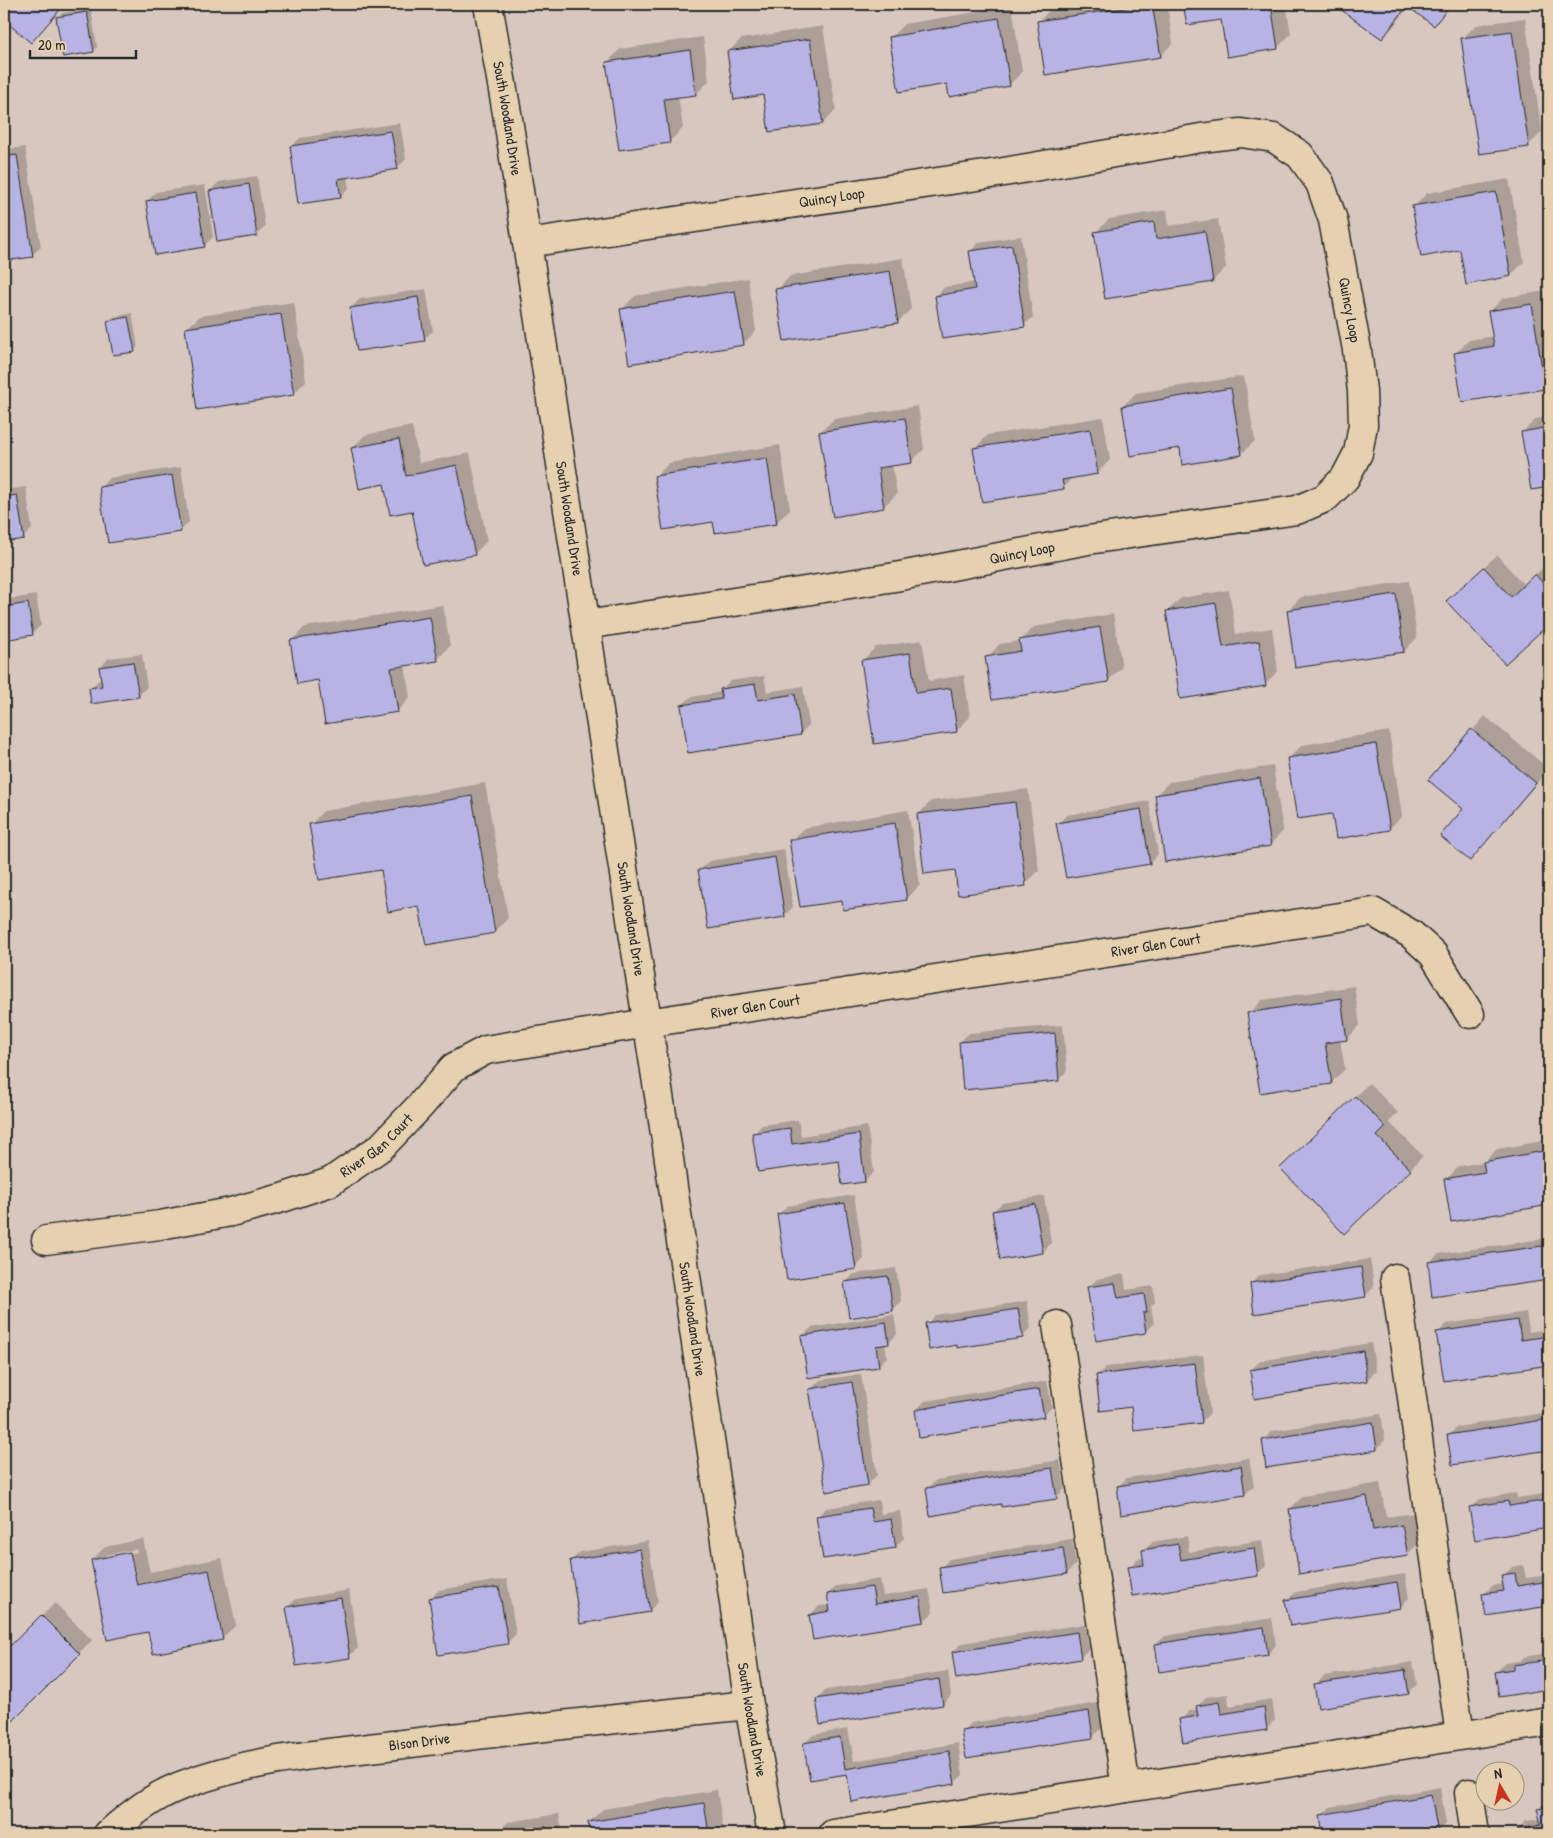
<svg xmlns="http://www.w3.org/2000/svg" width="1553" height="1838" font-family="'Patrick Hand',sans-serif">
  <style>
    .shadow { fill: #0003; fill-rule: evenodd }
    .building { fill: #b7b3e5; stroke: #2b2b2b }
    .lines { fill: none; stroke-linecap: round; stroke-linejoin: round }
    .street-casing { stroke: #2b2b2b; stroke-width: 31 }
    .street { stroke: #e5d0af; stroke-width: 28 }
    .labels { text-anchor: middle; stroke-width: 5; stroke-linejoin: round; paint-order: stroke }
    .street-label { font-size: 15px; fill: #2b2b2b; stroke: #e5d0af }
  </style>
  <rect width="100%" height="100%" fill="#d7c7bf"/>
  <filter id="ink" filterUnits="userSpaceOnUse"><feTurbulence type="fractalNoise" baseFrequency=".02" numOctaves="2"/><feDisplacementMap in="SourceGraphic" scale="10" xChannelSelector="R" yChannelSelector="G"/><feConvolveMatrix kernelMatrix="1 2 1 2 8 2 1 2 1" color-interpolation-filters="sRGB"/></filter>
  <g filter="url(#ink)">
    <!-- shadow -->
    <path class="shadow" d="M 4,4 L 65,4 L 31,41 L 4,18 Z
      M 1082,4 L 1167,4 L 1173,43 L 1160,56 L 1038,22 L 1051,9 Z
      M 1184,4 L 1286,4 L 1291,34 L 1277,48 L 1222,18 L 1188,24 Z
      M 1346,4 L 1453,4 L 1434,24 L 1409,6 L 1395,25 L 1382,38 L 1342,9 Z
      M 1012,6 L 1022,72 L 1009,85 L 948,82 L 891,37 L 904,24 Z
      M 91,9 L 97,47 L 93,51 L 58,17 L 62,13 Z
      M 1525,18 L 1542,132 L 1529,145 L 1462,39 L 1476,25 Z
      M 823,26 L 836,110 L 823,123 L 764,94 L 728,52 L 741,39 Z
      M 703,37 L 709,81 L 696,94 L 678,96 L 683,128 L 670,141 L 607,63 L 620,49 Z
      M 400,123 L 406,159 L 397,168 L 347,176 L 349,188 L 341,197 L 291,147 L 300,138 Z
      M 25,147 L 41,247 L 32,255 L 4,260 L 4,150 Z
      M 257,176 L 265,226 L 257,235 L 210,191 L 219,182 Z
      M 1509,179 L 1524,262 L 1511,275 L 1461,249 L 1414,207 L 1427,193 Z
      M 205,185 L 213,237 L 204,246 L 147,201 L 156,192 Z
      M 1167,210 L 1169,226 L 1218,219 L 1226,267 L 1213,281 L 1096,232 L 1109,219 Z
      M 1021,236 L 1033,317 L 1024,325 L 936,296 L 945,287 L 976,282 L 971,251 L 979,242 Z
      M 903,258 L 911,309 L 898,322 L 777,290 L 790,276 Z
      M 748,278 L 756,331 L 743,344 L 622,309 L 635,296 Z
      M 426,289 L 433,331 L 424,339 L 351,308 L 360,299 Z
      M 1545,291 L 1549,319 L 1549,383 L 1545,388 L 1456,353 L 1469,340 L 1494,336 L 1490,311 L 1503,298 Z
      M 294,302 L 306,381 L 293,394 L 186,329 L 200,316 Z
      M 132,313 L 138,347 L 134,351 L 109,321 L 113,317 Z
      M 1244,376 L 1255,441 L 1241,454 L 1181,446 L 1123,406 L 1136,393 Z
      M 918,406 L 924,449 L 911,462 L 892,465 L 897,494 L 883,507 L 820,432 L 834,419 Z
      M 1103,417 L 1110,460 L 1097,473 L 1074,476 L 1063,488 L 975,448 L 988,435 Z
      M 1549,417 L 1549,511 L 1545,486 L 1523,432 L 1536,419 Z
      M 412,426 L 419,463 L 470,453 L 487,541 L 474,554 L 413,509 L 352,449 L 365,435 Z
      M 780,445 L 790,509 L 777,522 L 714,520 L 656,476 L 669,463 Z
      M 181,467 L 189,522 L 181,530 L 101,487 L 109,478 Z
      M 26,487 L 32,529 L 24,537 L 4,541 L 4,490 Z
      M 1497,555 L 1524,585 L 1549,562 L 1549,622 L 1505,663 L 1461,588 Z
      M 1409,581 L 1417,638 L 1404,651 L 1288,610 L 1301,597 Z
      M 1229,590 L 1236,634 L 1272,628 L 1278,671 L 1265,684 L 1168,611 L 1181,598 Z
      M 36,595 L 41,625 L 32,634 L 4,638 L 4,600 Z
      M 443,605 L 450,646 L 437,660 L 405,665 L 410,698 L 397,711 L 319,679 L 292,640 L 305,627 Z
      M 1113,614 L 1122,667 L 1108,681 L 987,657 L 1000,644 L 1020,641 L 1034,627 Z
      M 922,640 L 929,681 L 964,675 L 970,717 L 957,730 L 875,743 L 863,660 L 876,647 Z
      M 142,654 L 147,687 L 138,696 L 90,688 L 99,680 L 102,679 L 100,667 L 109,658 Z
      M 764,676 L 767,692 L 803,686 L 809,725 L 800,734 L 682,705 L 691,697 L 722,692 L 721,690 L 730,681 Z
      M 1485,716 L 1549,769 L 1483,846 L 1470,859 L 1465,809 L 1430,780 Z
      M 1389,731 L 1402,816 L 1389,829 L 1333,813 L 1289,758 L 1302,745 Z
      M 1273,766 L 1283,831 L 1270,845 L 1156,795 L 1169,782 Z
      M 485,783 L 508,918 L 495,932 L 420,905 L 382,868 L 310,825 L 323,811 Z
      M 1028,789 L 1039,871 L 1025,884 L 956,868 L 918,815 L 931,801 Z
      M 1149,801 L 1158,854 L 1150,863 L 1058,823 L 1067,815 Z
      M 908,810 L 920,885 L 907,899 L 843,899 L 790,841 L 804,828 Z
      M 784,849 L 793,907 L 784,916 L 700,870 L 709,861 Z
      M 1354,986 L 1360,1025 L 1347,1039 L 1340,1040 L 1345,1069 L 1331,1083 L 1249,1014 L 1262,1000 Z
      M 1063,1025 L 1067,1071 L 1058,1080 L 960,1042 L 969,1033 Z
      M 1369,1083 L 1398,1113 L 1389,1122 L 1423,1156 L 1410,1169 L 1282,1168 Z
      M 798,1120 L 801,1136 L 867,1126 L 874,1172 L 865,1181 L 844,1184 L 840,1160 L 754,1134 L 762,1125 Z
      M 1549,1140 L 1549,1203 L 1452,1220 L 1446,1180 L 1459,1166 L 1484,1162 L 1497,1149 Z
      M 854,1195 L 864,1259 L 855,1268 L 778,1215 L 787,1206 Z
      M 1044,1196 L 1051,1243 L 1043,1252 L 993,1211 L 1002,1203 Z
      M 1549,1238 L 1549,1279 L 1433,1295 L 1429,1263 L 1438,1254 Z
      M 1370,1259 L 1374,1287 L 1365,1296 L 1251,1284 L 1260,1275 Z
      M 896,1268 L 901,1301 L 893,1310 L 846,1282 L 854,1274 Z
      M 1124,1274 L 1126,1290 L 1153,1286 L 1155,1302 L 1151,1306 L 1154,1323 L 1145,1332 L 1089,1287 L 1097,1279 Z
      M 1027,1301 L 1031,1328 L 1022,1337 L 958,1344 L 927,1324 L 935,1315 Z
      M 1526,1312 L 1529,1332 L 1549,1329 L 1549,1364 L 1445,1380 L 1438,1333 L 1446,1324 Z
      M 894,1314 L 897,1334 L 889,1343 L 885,1343 L 887,1357 L 878,1366 L 802,1336 L 811,1328 Z
      M 1371,1343 L 1376,1371 L 1367,1380 L 1255,1397 L 1251,1370 L 1260,1361 Z
      M 1203,1355 L 1210,1413 L 1201,1422 L 1132,1405 L 1097,1375 L 1106,1367 Z
      M 861,1374 L 877,1475 L 868,1484 L 827,1490 L 811,1389 L 820,1380 Z
      M 1047,1381 L 1052,1407 L 1043,1416 L 916,1410 L 925,1401 Z
      M 1549,1412 L 1549,1448 L 1453,1464 L 1449,1435 L 1457,1427 Z
      M 1381,1414 L 1385,1440 L 1377,1449 L 1263,1440 L 1272,1431 Z
      M 1249,1458 L 1254,1486 L 1245,1494 L 1118,1486 L 1127,1478 Z
      M 1060,1460 L 1065,1489 L 1056,1497 L 1002,1503 L 927,1489 L 936,1480 Z
      M 1380,1483 L 1386,1517 L 1415,1513 L 1420,1542 L 1407,1555 L 1290,1509 L 1303,1496 Z
      M 1516,1493 L 1517,1498 L 1549,1493 L 1549,1527 L 1476,1539 L 1471,1507 L 1480,1499 Z
      M 879,1500 L 881,1514 L 900,1511 L 904,1538 L 895,1547 L 817,1517 L 826,1508 Z
      M 1187,1536 L 1189,1552 L 1262,1540 L 1266,1566 L 1257,1574 L 1129,1568 L 1137,1559 L 1144,1558 L 1143,1550 L 1152,1542 Z
      M 143,1539 L 150,1572 L 222,1558 L 236,1625 L 222,1638 L 149,1630 L 92,1560 L 105,1547 ZM 136,1549 L 137,1552 L 106,1558 L 106,1555 Z
      M 1072,1539 L 1076,1564 L 1067,1573 L 941,1568 L 949,1559 Z
      M 648,1541 L 658,1602 L 649,1611 L 571,1561 L 580,1552 Z
      M 1523,1565 L 1526,1578 L 1549,1575 L 1549,1605 L 1487,1615 L 1483,1595 L 1492,1586 L 1504,1584 L 1503,1576 L 1512,1567 Z
      M 1405,1574 L 1409,1598 L 1400,1607 L 1287,1600 L 1296,1592 Z
      M 507,1579 L 516,1634 L 507,1643 L 430,1598 L 439,1590 Z
      M 880,1579 L 883,1596 L 929,1589 L 933,1612 L 924,1621 L 810,1615 L 819,1606 L 830,1605 L 828,1594 L 837,1586 Z
      M 349,1590 L 358,1648 L 349,1656 L 288,1607 L 296,1599 Z
      M 55,1603 L 92,1640 L 4,1728 L 4,1654 Z
      M 1272,1618 L 1276,1645 L 1268,1654 L 1156,1644 L 1165,1636 Z
      M 1085,1624 L 1089,1649 L 1080,1658 L 953,1652 L 962,1643 Z
      M 1549,1653 L 1549,1687 L 1500,1695 L 1496,1672 L 1505,1663 L 1519,1661 L 1523,1657 Z
      M 1413,1662 L 1417,1684 L 1408,1693 L 1316,1685 L 1324,1676 Z
      M 948,1671 L 951,1695 L 943,1704 L 817,1699 L 826,1690 Z
      M 1228,1694 L 1229,1706 L 1272,1699 L 1275,1720 L 1267,1728 L 1181,1720 L 1189,1711 L 1198,1709 L 1198,1706 L 1206,1697 Z
      M 1098,1703 L 1102,1728 L 1093,1737 L 963,1732 L 971,1723 Z
      M 848,1729 L 854,1761 L 958,1743 L 963,1775 L 954,1783 L 848,1773 L 805,1743 L 813,1735 Z
      M 1440,1787 L 1446,1824 L 1437,1833 L 1427,1834 L 1325,1834 L 1321,1816 L 1330,1807 Z
      M 717,1790 L 724,1834 L 591,1834 L 589,1822 L 603,1809 Z
      M 1548,1799 L 1549,1799 L 1549,1834 L 1518,1834 L 1517,1830 L 1526,1821 L 1541,1819 L 1539,1808 Z
      M 559,1814 L 563,1834 L 495,1834 L 508,1822 Z"/>
    <!-- building -->
    <path class="building" d="M 4,4 L 65,4 L 31,43 L 4,20 Z
      M 1152,4 L 1161,57 L 1045,75 L 1037,21 Z
      M 1183,4 L 1271,4 L 1278,49 L 1227,57 L 1221,20 L 1187,25 Z
      M 1344,4 L 1451,4 L 1434,26 L 1407,6 L 1382,39 L 1340,9 Z
      M 87,12 L 94,52 L 63,57 L 56,17 Z
      M 999,18 L 1010,86 L 949,97 L 947,84 L 899,92 L 889,37 Z
      M 1512,31 L 1529,147 L 1479,154 L 1461,38 Z
      M 810,39 L 823,124 L 769,132 L 763,95 L 734,100 L 727,51 Z
      M 690,50 L 696,95 L 664,99 L 670,143 L 619,150 L 606,62 Z
      M 391,131 L 398,169 L 338,179 L 341,198 L 298,204 L 290,146 Z
      M 17,155 L 33,257 L 4,261 L 4,157 Z
      M 249,184 L 257,236 L 217,242 L 209,191 Z
      M 1496,192 L 1511,276 L 1466,285 L 1460,250 L 1421,257 L 1412,206 Z
      M 196,193 L 205,247 L 155,255 L 146,201 Z
      M 1154,222 L 1156,239 L 1205,231 L 1213,282 L 1105,299 L 1094,232 Z
      M 1012,245 L 1025,327 L 942,339 L 935,296 L 975,289 L 969,251 Z
      M 890,271 L 898,323 L 784,341 L 775,289 Z
      M 735,291 L 744,345 L 629,364 L 620,309 Z
      M 418,297 L 425,341 L 357,351 L 350,308 Z
      M 1532,304 L 1545,389 L 1462,402 L 1454,353 L 1494,346 L 1488,311 Z
      M 281,314 L 294,395 L 197,410 L 185,328 Z
      M 128,317 L 135,352 L 113,355 L 107,321 Z
      M 1231,388 L 1242,455 L 1182,465 L 1180,448 L 1130,456 L 1122,406 Z
      M 905,418 L 912,463 L 878,468 L 884,508 L 833,517 L 819,432 Z
      M 1549,427 L 1549,519 L 1544,488 L 1531,490 L 1521,432 Z
      M 1090,429 L 1098,474 L 1062,480 L 1064,489 L 982,502 L 973,448 Z
      M 399,439 L 406,476 L 457,465 L 475,555 L 423,565 L 412,511 L 390,515 L 384,484 L 359,489 L 351,448 Z
      M 767,458 L 777,524 L 715,533 L 713,522 L 663,530 L 654,476 Z
      M 172,475 L 181,532 L 108,543 L 99,487 Z
      M 17,495 L 24,539 L 4,542 L 4,497 Z
      M 1484,567 L 1511,597 L 1535,574 L 1549,590 L 1549,624 L 1505,664 L 1446,601 Z
      M 1396,594 L 1404,652 L 1295,668 L 1287,610 Z
      M 28,603 L 33,635 L 4,640 L 4,607 Z
      M 1216,603 L 1223,647 L 1259,641 L 1266,686 L 1180,699 L 1166,611 Z
      M 430,617 L 438,661 L 391,668 L 398,712 L 325,724 L 318,680 L 297,684 L 290,640 Z
      M 1100,627 L 1109,682 L 992,700 L 985,657 L 1021,651 L 1019,640 Z
      M 910,653 L 916,693 L 951,688 L 957,732 L 874,744 L 861,660 Z
      M 133,662 L 139,697 L 91,704 L 89,688 L 102,686 L 99,667 Z
      M 755,684 L 758,700 L 795,694 L 801,735 L 688,753 L 681,705 L 722,699 L 720,689 Z
      M 1471,729 L 1536,783 L 1470,861 L 1440,836 L 1463,809 L 1428,780 Z
      M 1376,744 L 1390,830 L 1336,839 L 1332,814 L 1297,819 L 1287,758 Z
      M 1260,778 L 1271,846 L 1165,862 L 1155,795 Z
      M 472,796 L 495,933 L 426,945 L 419,906 L 388,912 L 381,870 L 319,880 L 309,824 Z
      M 1015,802 L 1026,886 L 958,895 L 955,870 L 924,874 L 917,814 Z
      M 1141,809 L 1150,864 L 1066,878 L 1056,823 Z
      M 895,823 L 907,900 L 843,910 L 842,901 L 800,907 L 789,840 Z
      M 775,857 L 785,917 L 708,929 L 698,870 Z
      M 1341,998 L 1347,1040 L 1325,1043 L 1332,1084 L 1290,1090 L 1290,1088 L 1260,1093 L 1247,1013 Z
      M 1055,1033 L 1059,1081 L 963,1090 L 959,1042 Z
      M 1355,1096 L 1386,1127 L 1377,1136 L 1411,1170 L 1344,1234 L 1280,1168 Z
      M 790,1128 L 792,1144 L 859,1134 L 865,1182 L 842,1185 L 839,1161 L 758,1172 L 752,1133 Z
      M 1549,1150 L 1549,1205 L 1451,1222 L 1444,1179 L 1485,1172 L 1483,1162 Z
      M 845,1203 L 856,1269 L 787,1280 L 777,1214 Z
      M 1035,1204 L 1043,1253 L 1000,1260 L 992,1211 Z
      M 1549,1245 L 1549,1280 L 1432,1297 L 1428,1262 Z
      M 1361,1267 L 1366,1297 L 1254,1314 L 1250,1283 Z
      M 888,1276 L 893,1311 L 849,1318 L 844,1282 Z
      M 1115,1283 L 1118,1298 L 1144,1294 L 1147,1312 L 1143,1313 L 1146,1333 L 1096,1341 L 1087,1287 Z
      M 1018,1309 L 1023,1338 L 957,1348 L 957,1345 L 929,1350 L 925,1323 Z
      M 1518,1320 L 1521,1340 L 1549,1336 L 1549,1365 L 1444,1381 L 1436,1332 Z
      M 886,1322 L 889,1344 L 876,1346 L 879,1367 L 808,1378 L 801,1336 Z
      M 1363,1351 L 1367,1381 L 1254,1399 L 1250,1370 Z
      M 1195,1363 L 1202,1423 L 1134,1431 L 1131,1407 L 1100,1411 L 1096,1375 Z
      M 852,1382 L 868,1485 L 826,1492 L 809,1389 Z
      M 1039,1389 L 1044,1417 L 919,1438 L 915,1410 Z
      M 1549,1419 L 1549,1450 L 1452,1465 L 1447,1435 Z
      M 1373,1422 L 1377,1450 L 1266,1468 L 1262,1440 Z
      M 1241,1466 L 1245,1495 L 1121,1515 L 1117,1486 Z
      M 1052,1468 L 1057,1499 L 1001,1507 L 1001,1504 L 930,1516 L 926,1488 Z
      M 1367,1496 L 1373,1530 L 1402,1525 L 1408,1556 L 1299,1574 L 1289,1509 Z
      M 1549,1500 L 1549,1528 L 1475,1540 L 1469,1507 L 1508,1501 L 1509,1506 Z
      M 870,1508 L 873,1522 L 891,1519 L 896,1548 L 823,1559 L 816,1516 Z
      M 1178,1544 L 1181,1560 L 1254,1548 L 1258,1576 L 1132,1596 L 1127,1567 L 1144,1565 L 1142,1550 Z
      M 1063,1548 L 1067,1574 L 943,1593 L 939,1567 Z
      M 640,1549 L 650,1612 L 580,1624 L 570,1560 Z
      M 130,1552 L 137,1585 L 209,1570 L 223,1640 L 153,1654 L 148,1632 L 107,1640 L 91,1560 Z
      M 1515,1573 L 1517,1586 L 1549,1581 L 1549,1606 L 1486,1616 L 1482,1594 L 1504,1591 L 1501,1575 Z
      M 1397,1582 L 1401,1608 L 1290,1626 L 1285,1600 Z
      M 499,1587 L 508,1644 L 438,1655 L 429,1598 Z
      M 872,1587 L 875,1604 L 920,1597 L 924,1622 L 813,1640 L 809,1615 L 830,1611 L 827,1594 Z
      M 341,1598 L 350,1658 L 296,1666 L 286,1607 Z
      M 41,1615 L 80,1654 L 4,1730 L 4,1652 Z
      M 1264,1627 L 1268,1655 L 1159,1672 L 1155,1644 Z
      M 1077,1632 L 1081,1659 L 956,1679 L 952,1652 Z
      M 1549,1660 L 1549,1689 L 1499,1697 L 1495,1672 L 1513,1669 L 1513,1665 Z
      M 1405,1670 L 1409,1694 L 1318,1708 L 1314,1684 Z
      M 939,1679 L 943,1705 L 820,1725 L 816,1699 Z
      M 1219,1702 L 1221,1714 L 1264,1707 L 1267,1730 L 1183,1743 L 1179,1719 L 1198,1716 L 1196,1706 Z
      M 1089,1711 L 1093,1738 L 966,1758 L 961,1731 Z
      M 840,1737 L 845,1769 L 949,1751 L 955,1784 L 851,1802 L 847,1774 L 810,1780 L 803,1743 Z
      M 1431,1795 L 1438,1834 L 1323,1834 L 1320,1815 Z
      M 704,1803 L 709,1834 L 590,1834 L 588,1822 Z
      M 1549,1806 L 1549,1834 L 1517,1834 L 1516,1830 L 1541,1825 L 1537,1808 Z
      M 546,1827 L 548,1834 L 494,1834 Z"/>
    <g class="lines">
      <defs>
        <g id="street">
          <path id="s1" d="M 488,4 L 508,119 L 627,894 L 667,1146 L 749,1705 L 772,1834"/>
          <path id="s2" d="M 527,243 L 998,173 L 1201,138 L 1241,133 L 1274,138 L 1300,155 L 1320,183 L 1333,220 L 1357,350 L 1362,391 L 1363,425 L 1358,453 L 1345,478 L 1325,498 L 1297,510 L 1088,540 L 895,577 L 586,625"/>
          <path id="s3" d="M 46,1240 L 160,1225 L 231,1212 L 282,1198 L 330,1182 L 381,1147 L 420,1106 L 454,1067 L 486,1050 L 647,1023 L 1373,912 L 1411,934 L 1433,954 L 1470,1014"/>
          <path d="M 1395,1278 L 1460,1735"/>
          <path d="M 1057,1325 L 1126,1788"/>
          <path d="M 1469,1793 L 1475,1834"/>
          <path id="s4" d="M 108,1834 C 130,1815 152,1797 180,1786 C 248,1759 323,1754 395,1745 C 513,1730 631,1717 749,1705"/>
          <path d="M 833,1834 L 1549,1722"/>
        </g>
      </defs>
      <!-- street casing -->
      <use href="#street" class="street-casing"/>
      <!-- street -->
      <use href="#street" class="street"/>
    </g>
  </g>
  <g class="labels">
    <!-- street labels -->
    <g class="street-label">
      <text dy="5" stroke="none"><textPath href="#s1" startOffset="116">South Woodland Drive</textPath></text>
      <text dy="5" stroke="none"><textPath href="#s2" startOffset="308">Quincy Loop</textPath></text>
      <text dy="5" stroke="none"><textPath href="#s2" startOffset="952">Quincy Loop</textPath></text>
      <text dy="5" stroke="none"><textPath href="#s1" startOffset="521">South Woodland Drive</textPath></text>
      <text transform="translate(1022 553) rotate(-11)" y="5">Quincy Loop</text>
      <text dy="5" stroke="none"><textPath href="#s1" startOffset="926">South Woodland Drive</textPath></text>
      <text dy="5" stroke="none"><textPath href="#s3" startOffset="1175">River Glen Court</textPath></text>
      <text dy="5" stroke="none"><textPath href="#s3" startOffset="770">River Glen Court</textPath></text>
      <text dy="5" stroke="none"><textPath href="#s3" startOffset="350">River Glen Court</textPath></text>
      <text dy="5" stroke="none"><textPath href="#s1" startOffset="1331">South Woodland Drive</textPath></text>
      <text dy="5" stroke="none"><textPath href="#s1" startOffset="1736">South Woodland Drive</textPath></text>
      <text dy="5" stroke="none"><textPath href="#s4" startOffset="331">Bison Drive</textPath></text>
    </g>
  </g>
  <!-- margin -->
  <rect width="1553" height="1838" fill="none" stroke="#e5d0af" stroke-width="20"/>
  <rect x="10" y="10" width="1533" height="1818" fill="none" stroke="#2b2b2b" stroke-width="2" filter="url(#ink)"/>
  <!-- north arrow -->
  <g transform="translate(1500 1786) rotate(351)"><circle r="24" fill="#e5d0af" stroke="#9b8e7a"/>
  <path d="M0-4L9 19L0 12L-9 19Z" fill="#c8321e"/>
  <text y="-8" font-size="14" font-weight="bold" text-anchor="middle" fill="#2b2b2b">N</text>
  </g>
  <!-- scale -->
  <path d="M30 50v8h106v-8" fill="none" stroke="#2b2b2b" stroke-width="2.5"/>
  <text x="38" y="50" font-size="15" fill="#2b2b2b" stroke="#e5d0af" stroke-width="4" paint-order="stroke">20 m</text>
</svg>
